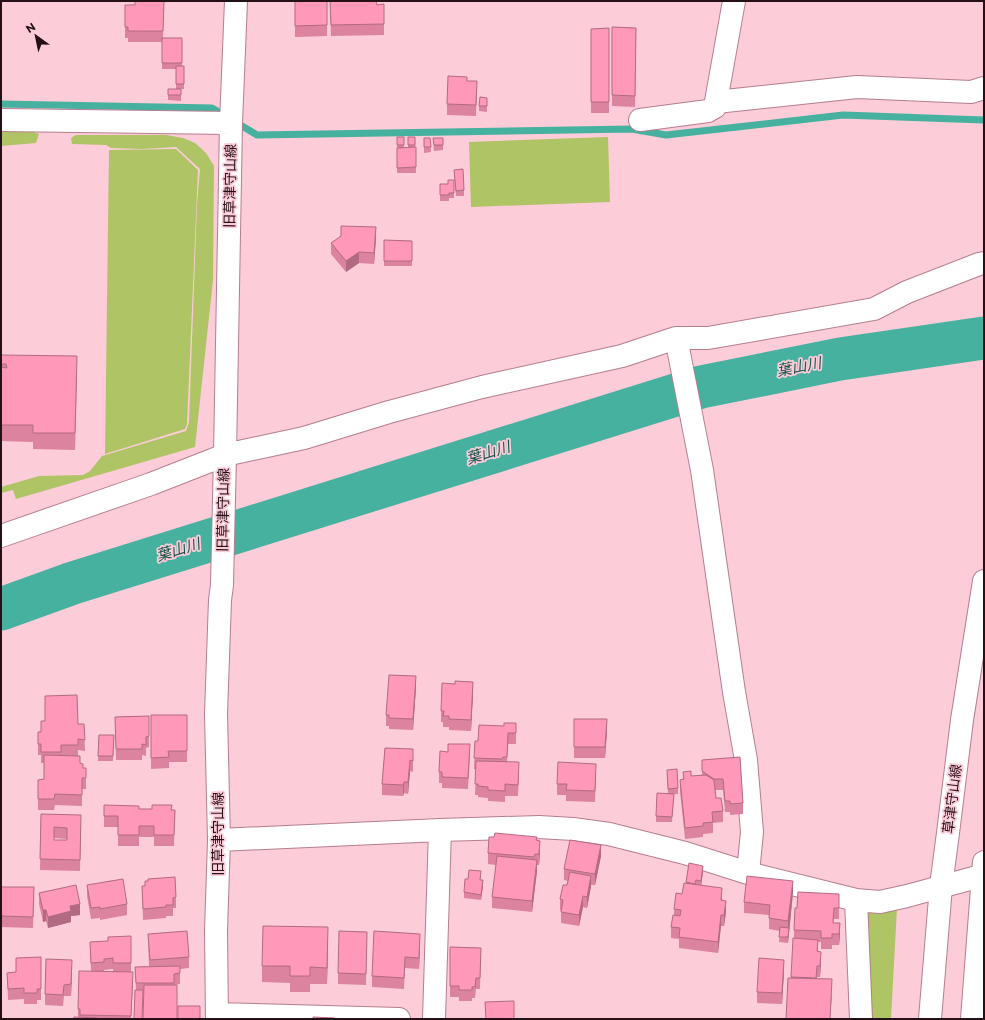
<svg xmlns="http://www.w3.org/2000/svg" width="985" height="1020" font-family="Montserrat,'Noto Sans JP',sans-serif">
  <style>
    .green { fill: #afc464 }
    .lines { fill: none; stroke-linecap: round; stroke-linejoin: round }
    .stream { stroke: #45b19e; stroke-width: 7 }
    .river { stroke: #45b19e; stroke-width: 43 }
    .minor-casing { stroke: #b57e8e; stroke-width: 24 }
    .major-casing { stroke: #b57e8e; stroke-width: 24 }
    .minor { stroke: #fff; stroke-width: 22 }
    .major { stroke: #fff; stroke-width: 22 }
    .wall { fill: #db839f; fill-rule: evenodd }
    .shaded-wall { fill: #b26a82 }
    .building { fill: #ff98b9; stroke: #b26a82; fill-rule: evenodd }
    .labels { text-anchor: middle; stroke-width: 3.5; stroke-linejoin: round; paint-order: stroke }
    .street-label { font-size: 14px; fill: #251017; stroke: #fcccd9 }
    .water-label { font-size: 15px; font-style: italic; fill: #17544a; stroke: #fcccd9 }
  </style>
  <rect width="100%" height="100%" fill="#fcccd9"/>
  <!-- green -->
  <path class="green" d="M 1,132 L 33,132 L 39,134 L 36,143 L 1,146 Z
    M 76,135 L 166,135 L 183,138 L 195,143 L 206,153 L 214,166 L 213,280 L 195,447 L 16,499 L 13,490 L 1,493 L 1,487 L 39,476 L 83,475 L 90,471 L 102,456 L 186,431 L 189,422 L 197,205 L 200,169 L 176,147 L 142,149 L 111,148 L 106,145 L 72,144 L 71,138 Z
    M 608,137 L 610,202 L 471,207 L 469,142 Z
    M 176,149 L 198,170 L 187,424 L 185,429 L 105,454 L 109,150 Z
    M 897,908 L 891,1019 L 869,1019 L 865,917 L 872,909 Z"/>
  <g class="lines">
    <!-- stream -->
    <path class="stream" d="M 1,104 L 212,108 L 257,135 L 632,129 L 666,135 L 843,115 L 984,120"/>
    <!-- river -->
    <path class="river" d="M 1,609 L 73,583 L 701,387 L 840,359 L 984,338"/>
    <defs>
      <path id="minor" d="M 716,102 L 857,87 L 971,92 L 984,88
        M 1,120 L 231,123
        M 640,120 L 708,111 L 715,107 L 734,1
        M 676,338 L 702,470 L 734,692 L 746,760 L 752,832 L 748,873
        M 1,536 L 151,484 L 225,455 L 304,438 L 389,412 L 482,387 L 622,356 L 676,338 L 708,338 L 874,309 L 907,292 L 979,264 L 984,263
        M 219,840 L 440,830 L 539,827 L 573,829 L 609,834 L 685,853 L 748,873 L 856,900 L 880,902 L 907,896 L 984,875
        M 856,900 L 861,1019
        M 217,1014 L 399,1019
        M 217,1019 L 216,931 L 219,840 L 216,714 L 220,600 L 222,585 L 225,455 L 231,123 L 236,1
        M 434,1019 L 440,830"/>
      <path id="major" d="M 930,1019 L 941,886 L 948,833 L 962,720 L 984,581
        M 972,1019 L 984,862"/>
    </defs>
    <!-- minor casing -->
    <use href="#minor" class="minor-casing"/>
    <!-- major casing -->
    <use href="#major" class="major-casing"/>
    <!-- minor -->
    <use href="#minor" class="minor"/>
    <!-- major -->
    <use href="#major" class="major"/>
  </g>
  <!-- wall -->
  <path class="wall" d="M 164,1 L 163,38 L 182,38 L 182,66 L 184,66 L 184,89 L 178,89 L 181,89 L 181,101 L 168,100 L 168,89 L 176,89 L 176,69 L 162,69 L 162,42 L 128,42 L 128,38 L 125,38 L 125,5 L 135,5 Z
    M 295,1 L 327,1 L 327,36 L 295,37 Z
    M 330,1 L 377,5 L 384,4 L 384,35 L 331,36 Z
    M 612,27 L 636,28 L 635,107 L 612,106 Z
    M 609,28 L 609,113 L 591,113 L 591,29 Z
    M 467,81 L 477,92 L 476,116 L 447,115 L 447,104 Z
    M 487,98 L 487,112 L 479,111 L 479,106 Z
    M 397,137 L 404,137 L 404,148 L 408,148 L 408,137 L 415,137 L 416,173 L 397,173 Z
    M 424,138 L 430,138 L 431,152 L 424,153 Z
    M 433,138 L 443,138 L 443,150 L 434,151 Z
    M 454,170 L 464,190 L 464,196 L 456,196 Z
    M 440,184 L 454,193 L 454,198 L 449,198 L 449,201 L 440,201 Z
    M 376,238 L 374,264 L 359,263 L 346,272 L 331,254 L 331,243 Z
    M 384,240 L 412,241 L 412,266 L 384,266 Z
    M 1,355 L 77,372 L 75,450 L 33,449 L 33,442 L 1,441 Z
    M 416,687 L 413,730 L 389,729 L 389,726 L 386,726 L 386,715 Z
    M 473,693 L 471,731 L 449,730 L 449,727 L 443,727 L 443,722 L 441,722 L 441,711 Z
    M 151,715 L 187,715 L 187,762 L 169,762 L 169,768 L 151,769 Z
    M 149,716 L 149,747 L 146,748 L 146,756 L 142,755 L 142,760 L 116,760 L 115,717 Z
    M 574,719 L 607,730 L 605,758 L 574,758 Z
    M 516,723 L 516,744 L 508,744 L 507,762 L 519,773 L 518,796 L 505,796 L 505,802 L 488,801 L 488,798 L 478,797 L 478,795 L 475,795 L 476,769 L 474,769 L 475,741 L 478,741 L 504,726 Z
    M 78,724 L 84,724 L 85,751 L 78,750 L 78,756 L 80,763 L 83,768 L 86,768 L 86,789 L 82,789 L 82,806 L 55,805 L 54,810 L 38,810 L 38,780 L 44,779 L 44,763 L 41,763 L 41,755 L 38,755 L 38,732 Z
    M 99,735 L 114,735 L 113,761 L 98,761 Z
    M 385,748 L 413,760 L 413,772 L 410,771 L 408,794 L 404,793 L 403,796 L 382,795 L 382,784 Z
    M 470,755 L 468,789 L 442,788 L 442,783 L 439,783 L 439,772 Z
    M 740,757 L 743,803 L 743,814 L 730,815 L 730,812 L 725,812 L 723,790 L 715,790 L 716,798 L 723,811 L 723,822 L 713,823 L 713,833 L 703,834 L 703,837 L 685,839 L 680,791 L 680,780 L 683,779 L 683,772 L 691,776 L 702,775 L 702,760 Z
    M 667,770 L 678,788 L 678,794 L 674,794 L 672,822 L 656,822 L 656,816 L 668,794 Z
    M 596,775 L 595,802 L 566,801 L 566,795 L 557,795 L 557,784 Z
    M 139,809 L 175,810 L 174,846 L 154,846 L 154,837 L 139,837 L 139,846 L 118,846 L 118,827 L 104,827 L 104,816 Z
    M 41,814 L 81,826 L 80,871 L 40,870 ZM 54,838 L 67,839 L 67,840 L 54,840 Z
    M 537,840 L 540,852 L 539,865 L 537,865 L 537,871 L 532,912 L 492,908 L 492,897 L 496,865 L 488,864 L 488,853 Z
    M 601,856 L 595,885 L 591,885 L 587,908 L 583,907 L 579,926 L 561,923 L 561,910 L 560,910 L 560,899 L 567,885 L 568,881 L 564,880 L 564,869 Z
    M 703,871 L 701,886 L 722,900 L 726,912 L 724,926 L 721,926 L 718,953 L 679,948 L 679,939 L 671,938 L 671,927 L 674,915 L 674,909 L 682,894 L 686,884 L 686,882 Z
    M 481,876 L 480,880 L 483,886 L 481,900 L 464,898 L 464,892 L 468,879 Z
    M 145,881 L 176,897 L 176,908 L 173,908 L 173,916 L 166,916 L 166,918 L 143,920 L 142,886 L 145,886 Z
    M 87,885 L 127,904 L 127,915 L 100,920 L 100,918 L 91,919 L 87,896 Z
    M 1,887 L 34,887 L 33,928 L 1,927 Z
    M 793,892 L 788,943 L 779,942 L 780,931 L 769,929 L 769,915 L 744,913 L 744,902 Z
    M 39,893 L 80,915 L 71,916 L 71,922 L 48,928 L 46,921 L 43,922 L 39,904 Z
    M 839,905 L 839,919 L 834,919 L 833,923 L 840,934 L 839,945 L 832,945 L 832,949 L 821,949 L 821,942 L 818,942 L 818,951 L 821,963 L 820,977 L 817,977 L 817,979 L 832,996 L 830,1019 L 786,1019 L 791,978 L 794,939 L 794,930 Z
    M 367,932 L 366,985 L 338,984 L 338,973 Z
    M 148,934 L 189,957 L 189,968 L 180,969 L 180,984 L 174,985 L 143,994 L 136,990 L 135,967 L 149,966 Z
    M 90,942 L 131,963 L 131,972 L 133,983 L 131,1019 L 74,1019 L 78,1017 L 78,1009 L 91,971 ZM 113,969 L 113,972 L 104,971 L 104,970 Z
    M 328,943 L 327,984 L 310,984 L 310,992 L 290,992 L 290,983 L 262,982 L 262,966 Z
    M 420,945 L 419,969 L 405,968 L 404,989 L 372,987 L 372,976 Z
    M 450,947 L 481,948 L 480,989 L 476,989 L 475,998 L 472,998 L 472,1001 L 459,1001 L 459,997 L 450,997 Z
    M 41,957 L 41,1000 L 37,1000 L 37,1004 L 24,1004 L 24,999 L 8,1000 L 7,973 L 16,972 Z
    M 72,971 L 71,996 L 64,996 L 63,1006 L 45,1005 L 45,994 Z
    M 784,971 L 782,1004 L 757,1003 L 757,992 Z"/>
  <!-- shaded-wall -->
  <path class="shaded-wall" d="M 376,227 L 376,238 L 374,264 L 374,253 Z
    M 359,252 L 359,263 L 346,272 L 346,261 Z
    M 416,676 L 416,687 L 413,730 L 413,719 Z
    M 473,682 L 473,693 L 471,731 L 471,720 Z
    M 607,719 L 607,730 L 605,758 L 605,747 Z
    M 410,760 L 410,771 L 408,794 L 408,782 Z
    M 404,782 L 404,793 L 403,796 L 403,785 Z
    M 540,841 L 540,852 L 539,865 L 539,854 Z
    M 601,845 L 601,856 L 595,885 L 595,874 Z
    M 537,860 L 537,871 L 532,912 L 532,901 Z
    M 703,866 L 703,871 L 701,886 L 701,881 Z
    M 591,876 L 591,887 L 587,908 L 587,897 Z
    M 483,880 L 483,886 L 481,900 L 481,895 Z
    M 793,881 L 793,892 L 788,943 L 788,921 Z
    M 722,888 L 722,899 L 721,911 L 721,900 Z
    M 583,896 L 583,907 L 579,926 L 579,915 Z
    M 726,901 L 726,912 L 724,926 L 724,915 Z
    M 80,904 L 80,915 L 71,916 L 71,922 L 48,928 L 48,917 L 70,906 Z
    M 43,910 L 46,910 L 46,921 L 43,922 Z
    M 721,915 L 721,926 L 718,953 L 718,942 Z
    M 840,923 L 840,934 L 839,945 L 839,934 Z
    M 328,927 L 328,943 L 327,984 L 327,968 Z
    M 420,934 L 420,945 L 419,969 L 419,958 Z
    M 821,952 L 821,963 L 820,977 L 820,966 Z
    M 72,960 L 72,971 L 71,996 L 71,984 Z
    M 784,960 L 784,971 L 782,1004 L 782,993 Z"/>
  <!-- building -->
  <path class="building" d="M 135,1 L 164,1 L 163,31 L 128,31 L 128,27 L 125,27 L 125,5 L 135,5 Z
    M 295,1 L 327,1 L 327,25 L 295,26 Z
    M 330,1 L 376,1 L 377,5 L 384,4 L 384,24 L 331,25 Z
    M 612,27 L 636,28 L 635,96 L 612,95 Z
    M 609,28 L 609,102 L 591,102 L 591,29 Z
    M 162,38 L 182,38 L 182,63 L 162,63 Z
    M 176,66 L 184,66 L 184,84 L 176,84 Z
    M 448,76 L 467,77 L 467,81 L 477,81 L 476,105 L 447,104 Z
    M 168,89 L 181,89 L 181,95 L 168,95 Z
    M 480,97 L 487,98 L 487,106 L 479,106 Z
    M 397,137 L 404,137 L 404,145 L 397,145 Z
    M 408,137 L 415,137 L 415,145 L 408,145 Z
    M 424,138 L 430,138 L 431,147 L 424,147 Z
    M 433,138 L 443,138 L 443,145 L 434,145 Z
    M 416,147 L 416,167 L 397,168 L 397,148 Z
    M 463,169 L 464,190 L 456,191 L 454,170 Z
    M 448,180 L 454,180 L 454,193 L 449,193 L 449,195 L 440,195 L 440,184 L 448,184 Z
    M 341,226 L 376,227 L 374,253 L 359,252 L 346,261 L 331,243 L 341,236 Z
    M 384,240 L 412,241 L 412,261 L 384,261 Z
    M 1,355 L 77,356 L 75,433 L 33,433 L 33,425 L 1,425 L 1,367 L 7,368 L 6,364 L 1,364 Z
    M 389,675 L 416,676 L 413,719 L 389,718 L 389,715 L 386,715 Z
    M 455,681 L 473,682 L 471,720 L 449,719 L 449,716 L 443,716 L 444,711 L 441,711 L 442,683 L 455,684 Z
    M 77,695 L 78,724 L 84,724 L 85,740 L 78,739 L 78,745 L 61,745 L 61,752 L 41,752 L 41,744 L 38,744 L 38,732 L 41,732 L 41,721 L 45,721 L 45,696 Z
    M 151,715 L 187,715 L 187,751 L 168,751 L 169,757 L 151,758 Z
    M 149,716 L 149,736 L 146,737 L 146,745 L 142,744 L 142,749 L 116,749 L 115,717 Z
    M 574,719 L 607,719 L 605,747 L 574,747 Z
    M 504,723 L 516,723 L 516,733 L 508,733 L 507,757 L 503,757 L 502,759 L 474,758 L 475,741 L 478,741 L 479,725 L 504,726 Z
    M 99,735 L 114,735 L 113,756 L 98,756 Z
    M 448,744 L 470,744 L 468,778 L 442,777 L 442,772 L 439,772 L 440,751 L 448,752 Z
    M 385,748 L 413,749 L 413,761 L 410,760 L 408,782 L 404,782 L 403,785 L 382,784 Z
    M 44,755 L 80,756 L 80,763 L 83,764 L 83,768 L 86,768 L 86,778 L 82,778 L 82,795 L 55,794 L 54,799 L 38,799 L 38,780 L 44,779 Z
    M 740,757 L 743,803 L 730,804 L 730,801 L 725,801 L 723,779 L 714,779 L 702,771 L 702,760 Z
    M 476,761 L 519,762 L 518,785 L 505,784 L 505,791 L 488,790 L 488,787 L 478,786 L 478,784 L 475,784 Z
    M 558,762 L 596,764 L 595,791 L 566,790 L 567,784 L 557,784 Z
    M 677,769 L 678,788 L 668,789 L 667,770 Z
    M 691,771 L 691,776 L 706,775 L 714,780 L 716,798 L 721,798 L 723,811 L 712,812 L 713,822 L 703,823 L 703,826 L 685,828 L 680,780 L 684,779 L 683,772 Z
    M 657,793 L 674,794 L 672,817 L 656,816 Z
    M 104,805 L 139,806 L 139,809 L 152,809 L 152,805 L 172,805 L 171,810 L 175,810 L 174,835 L 154,835 L 154,826 L 139,826 L 139,835 L 118,835 L 118,816 L 104,816 Z
    M 41,814 L 81,815 L 80,860 L 40,859 ZM 54,827 L 67,828 L 67,840 L 54,840 Z
    M 495,833 L 537,837 L 536,840 L 540,841 L 539,854 L 535,854 L 534,857 L 488,853 L 489,837 L 494,837 Z
    M 570,840 L 601,845 L 595,874 L 564,869 Z
    M 497,856 L 537,860 L 532,901 L 492,897 Z
    M 689,863 L 703,866 L 701,881 L 696,880 L 695,884 L 686,882 Z
    M 469,870 L 481,871 L 480,880 L 483,880 L 481,895 L 464,892 L 465,879 L 468,879 Z
    M 570,872 L 591,876 L 587,897 L 583,896 L 579,915 L 561,912 L 563,900 L 560,899 L 563,885 L 567,885 Z
    M 747,876 L 793,881 L 788,921 L 769,918 L 770,905 L 744,902 Z
    M 175,877 L 176,897 L 173,898 L 173,905 L 166,905 L 166,907 L 143,909 L 142,886 L 145,886 L 145,881 L 148,881 L 148,879 Z
    M 123,879 L 127,904 L 100,909 L 100,907 L 91,908 L 87,885 Z
    M 684,883 L 722,888 L 721,900 L 726,901 L 724,915 L 721,915 L 718,942 L 679,937 L 680,928 L 671,927 L 673,915 L 680,916 L 681,910 L 674,909 L 676,893 L 682,894 Z
    M 76,885 L 80,904 L 70,906 L 71,911 L 48,917 L 46,910 L 43,910 L 39,893 Z
    M 1,887 L 34,887 L 33,917 L 1,916 Z
    M 798,892 L 839,894 L 839,908 L 834,908 L 833,923 L 840,923 L 839,934 L 832,934 L 832,938 L 821,938 L 821,931 L 794,930 L 795,908 L 797,908 Z
    M 263,926 L 328,927 L 327,968 L 310,967 L 310,976 L 290,976 L 290,966 L 262,966 Z
    M 780,927 L 789,928 L 788,937 L 779,937 Z
    M 187,931 L 189,957 L 150,960 L 148,934 Z
    M 339,931 L 367,932 L 366,974 L 338,973 Z
    M 374,931 L 420,934 L 419,958 L 405,957 L 404,978 L 372,976 Z
    M 131,936 L 131,963 L 113,963 L 113,958 L 104,959 L 104,962 L 91,963 L 90,942 L 108,941 L 108,937 Z
    M 793,938 L 818,940 L 817,951 L 821,952 L 820,966 L 817,966 L 816,978 L 791,977 Z
    M 450,947 L 481,948 L 480,978 L 476,978 L 475,987 L 472,987 L 472,990 L 459,990 L 459,986 L 450,986 Z
    M 41,957 L 41,989 L 37,989 L 37,993 L 24,993 L 24,988 L 8,989 L 7,973 L 16,972 L 16,958 Z
    M 759,958 L 784,960 L 782,993 L 757,992 Z
    M 46,959 L 72,960 L 71,984 L 64,985 L 63,995 L 45,994 Z
    M 180,966 L 180,973 L 174,974 L 174,983 L 136,983 L 135,967 Z
    M 79,971 L 133,972 L 131,1016 L 80,1015 L 80,1009 L 78,1009 Z
    M 788,978 L 832,979 L 830,1019 L 786,1019 Z
    M 144,985 L 177,985 L 177,1019 L 143,1019 Z
    M 135,990 L 143,990 L 142,1019 L 134,1019 Z
    M 514,1001 L 514,1019 L 486,1019 L 485,1002 Z
    M 178,1006 L 200,1006 L 200,1019 L 178,1019 Z
    M 74,1017 L 97,1018 L 97,1019 L 74,1019 Z
    M 313,1017 L 335,1018 L 335,1019 L 313,1019 Z"/>
  <g class="labels">
    <!-- street labels -->
    <g class="street-label">
      <text transform="translate(230 186) rotate(-89)" y="5">旧草津守山線</text>
      <text transform="translate(223 510) rotate(-89)" y="5">旧草津守山線</text>
      <text transform="translate(952 799) rotate(-83)" y="5">草津守山線</text>
      <text transform="translate(218 834) rotate(-90)" y="5">旧草津守山線</text>
    </g>
    <!-- water labels -->
    <g class="water-label">
      <text transform="translate(799 367) rotate(-11)" y="5">葉山川</text>
      <text transform="translate(488 453) rotate(-17)" y="5">葉山川</text>
      <text transform="translate(178 550) rotate(-17)" y="5">葉山川</text>
    </g>
  </g>
  <!-- border -->
  <rect width="985" height="1020" fill="none" stroke="#251017" stroke-width="4"/>
  <!-- north arrow -->
  <g transform="translate(36 36) rotate(327)" stroke="#fcccd9" stroke-width="3" paint-order="stroke">
  <path d="M0-3L7 15L0 10L-7 15Z" fill="#251017"/>
  <text y="-6" font-size="11" font-weight="bold" text-anchor="middle" fill="#251017">N</text>
  </g>
</svg>
